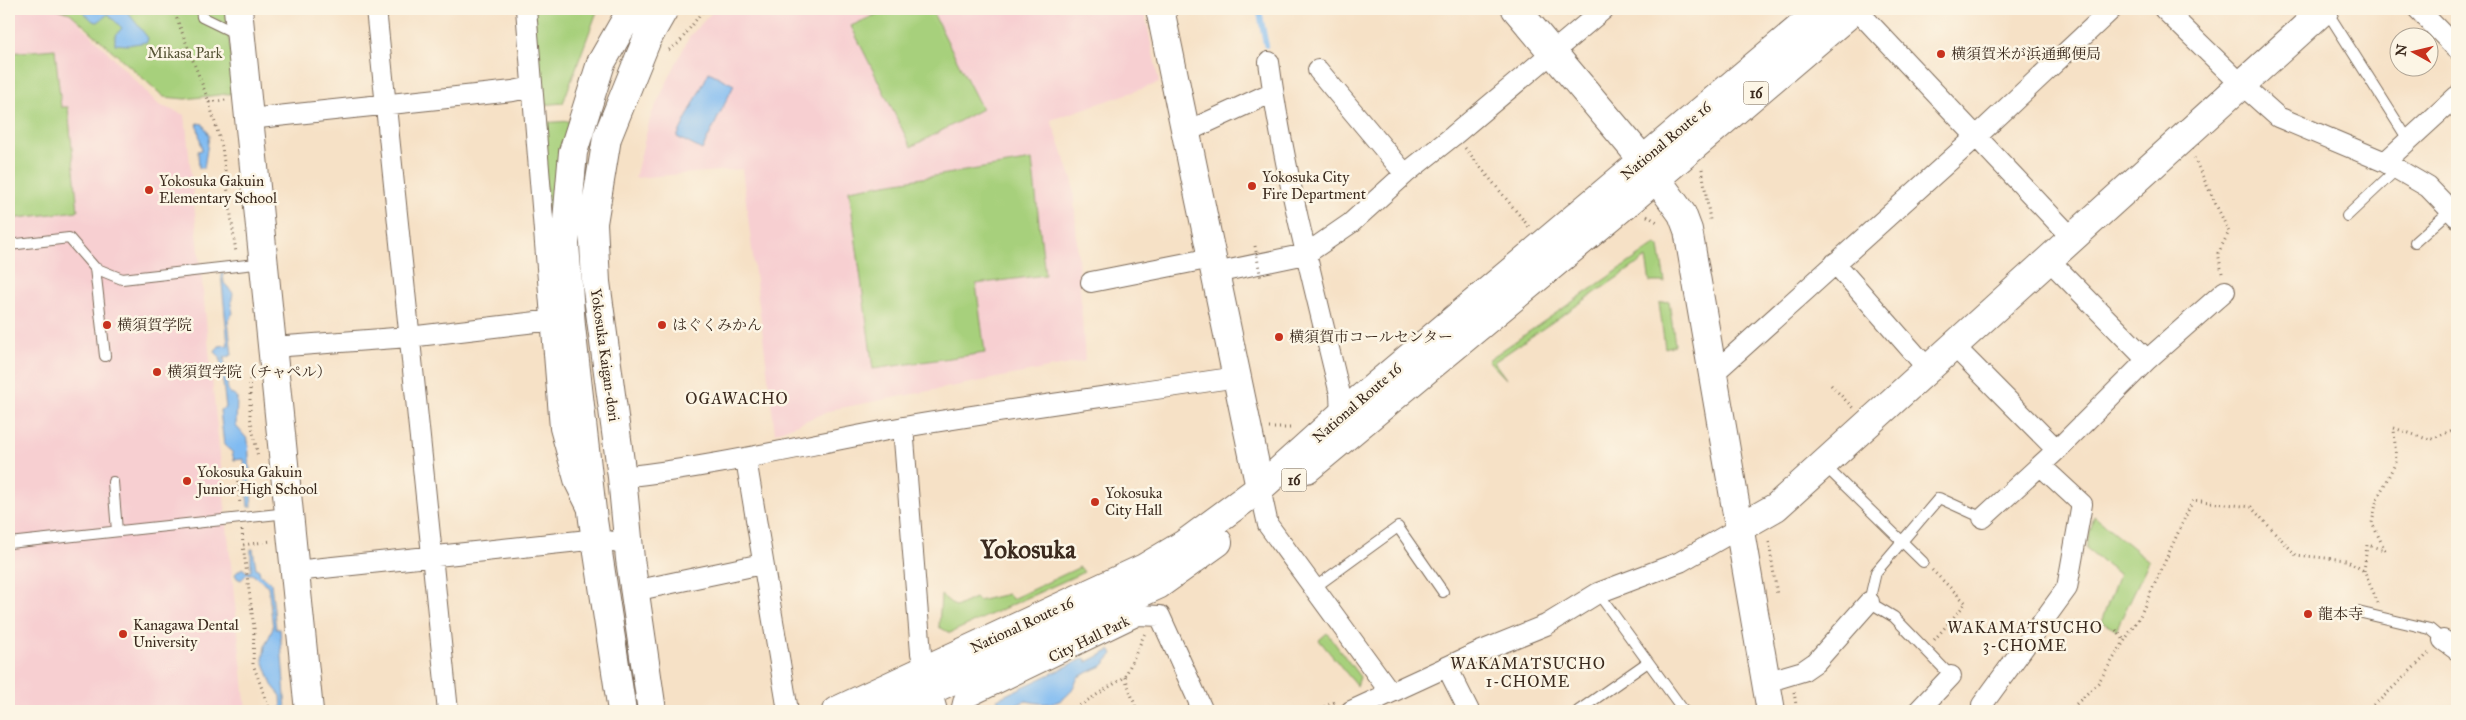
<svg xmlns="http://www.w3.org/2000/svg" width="2466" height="720" font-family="'IM FELL Great Primer','Noto Serif JP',serif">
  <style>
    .built { fill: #f7cfd1 }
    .green { fill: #a7d07c; stroke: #717d4d }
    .water { fill: #80bbf2; stroke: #5e7288 }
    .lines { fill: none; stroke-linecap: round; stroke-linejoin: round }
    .stream { stroke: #80bbf2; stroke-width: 5.5 }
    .lane-casing { stroke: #7c6a59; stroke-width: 12 }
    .street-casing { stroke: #7c6a59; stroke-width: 22 }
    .secondary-casing { stroke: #7c6a59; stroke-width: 30 }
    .highway-casing { stroke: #7c6a59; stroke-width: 30 }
    .path { stroke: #7c6a59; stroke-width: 3; stroke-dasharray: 1 4; stroke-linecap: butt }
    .lane { stroke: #fff; stroke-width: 10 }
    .street { stroke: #fff; stroke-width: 20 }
    .secondary { stroke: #fff; stroke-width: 28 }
    .highway { stroke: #fff; stroke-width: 28 }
    .path-bridge { stroke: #7c6a59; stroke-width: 3; stroke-dasharray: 1 4; stroke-linecap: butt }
    .poi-dot { fill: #c8321e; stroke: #fcf5e5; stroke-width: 2 }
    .labels { text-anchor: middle; stroke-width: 5; stroke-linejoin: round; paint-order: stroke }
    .shield { fill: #fcf5e5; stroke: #75675a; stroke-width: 1 }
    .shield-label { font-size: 14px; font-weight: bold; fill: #3b2a1e }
    .park-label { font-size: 15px; fill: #565436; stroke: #fcf5e5 }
    .poi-label { font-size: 15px; fill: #3b2a1e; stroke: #fcf5e5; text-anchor: start }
    .street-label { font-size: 15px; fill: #3b2a1e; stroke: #fcf5e5 }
    .neighbourhood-label { font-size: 16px; letter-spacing: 1px; fill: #3b2a1e; stroke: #fcf5e5 }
    .town-label { font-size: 25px; font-weight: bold; fill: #3b2a1e; stroke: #fcf5e5 }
  </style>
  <rect width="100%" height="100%" fill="#fcf5e5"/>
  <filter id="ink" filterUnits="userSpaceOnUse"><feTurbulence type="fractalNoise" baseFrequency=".02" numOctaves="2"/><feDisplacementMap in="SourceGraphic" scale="10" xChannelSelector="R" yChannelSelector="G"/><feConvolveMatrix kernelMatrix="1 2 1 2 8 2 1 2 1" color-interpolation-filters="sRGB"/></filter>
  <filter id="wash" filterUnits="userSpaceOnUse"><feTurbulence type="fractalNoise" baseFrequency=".0096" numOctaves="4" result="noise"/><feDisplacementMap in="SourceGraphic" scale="20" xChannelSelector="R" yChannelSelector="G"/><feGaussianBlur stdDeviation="1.12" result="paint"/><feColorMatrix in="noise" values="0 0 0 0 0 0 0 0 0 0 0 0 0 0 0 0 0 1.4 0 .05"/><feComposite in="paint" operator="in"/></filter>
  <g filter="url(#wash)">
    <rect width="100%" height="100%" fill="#f6e1c6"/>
    <!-- built -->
    <path class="built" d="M 9,9 L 57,9 L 70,13 L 159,105 L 185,115 L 246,711 L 9,711 Z
      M 715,9 L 1144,9 L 1159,83 L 1051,120 L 1073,182 L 1085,361 L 835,409 L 775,433 L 742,169 L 635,178 L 651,115 L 689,37 Z"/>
    <!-- green -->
    <path class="green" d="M 57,9 L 226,9 L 235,93 L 185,99 L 164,97 L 70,13 Z
      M 531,9 L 598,9 L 563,103 L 540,105 Z
      M 888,9 L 931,9 L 982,109 L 911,147 L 851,26 Z
      M 55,49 L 61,107 L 68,107 L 78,211 L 9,219 L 9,53 Z
      M 571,121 L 549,222 L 540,123 Z
      M 1032,160 L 1045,275 L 976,284 L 985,353 L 873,369 L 849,190 Z
      M 1656,244 L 1659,247 L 1665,282 L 1650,282 L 1646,258 L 1494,362 L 1507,380 L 1488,360 Z
      M 1669,301 L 1675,345 L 1665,348 L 1659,303 Z
      M 2094,516 L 2149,561 L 2116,630 L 2101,622 L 2119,574 L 2086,548 Z
      M 1080,567 L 1084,572 L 950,633 L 939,627 L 941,595 L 956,607 L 975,598 L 978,601 L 1008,594 L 1012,599 Z
      M 1327,633 L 1360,677 L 1357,686 L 1319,640 Z"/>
    <!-- water -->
    <path class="water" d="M 80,9 L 125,9 L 148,38 L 147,42 L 127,45 L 115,44 L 115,36 L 122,28 L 108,14 L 98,22 L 93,21 Z
      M 709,72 L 734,85 L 702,150 L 677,137 Z
      M 197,123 L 203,124 L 209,136 L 204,168 L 199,168 L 198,151 L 202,150 Z
      M 221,273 L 223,273 L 224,283 L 233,293 L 231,304 L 233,313 L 228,320 L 232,355 L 224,358 L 228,391 L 237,398 L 236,426 L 248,440 L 252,507 L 248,507 L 244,459 L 234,460 L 232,452 L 224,445 L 220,410 L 226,408 L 220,357 L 215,352 L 219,346 L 228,345 Z
      M 251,549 L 253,549 L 256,568 L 259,570 L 260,575 L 271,583 L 276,629 L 280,629 L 286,711 L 282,711 L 281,696 L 272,685 L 263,660 L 265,646 L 273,628 L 268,586 L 252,574 L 247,574 L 241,580 L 237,578 L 235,574 L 242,568 L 247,572 L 251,571 Z
      M 1111,650 L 1113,654 L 1102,666 L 1078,677 C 1068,704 1052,707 1027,701 C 1023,701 1020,704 1016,705 C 1011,706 1005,704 1000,704 L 997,699 L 1085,658 L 1087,662 Z"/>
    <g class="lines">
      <!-- stream -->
      <path class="stream" d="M 1259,9 L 1266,45"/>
    </g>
  </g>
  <g filter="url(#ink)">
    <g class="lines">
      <defs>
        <path id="lane" d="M 201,9 L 202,17 L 237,34
          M 2326,10 L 2409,141
          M 2347,216 L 2397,169
          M 2415,242 L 2451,210
          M 9,245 L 69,238 L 95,268 L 122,279 L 264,263
          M 95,268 L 105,356
          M 1824,465 L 1923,562
          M 113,482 L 117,531
          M 9,543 L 288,513
          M 1314,588 L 1398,527 L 1443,592
          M 1598,593 L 1684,711
          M 2358,612 L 2430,629 L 2443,640
          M 1951,676 L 1894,617 L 1869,602 L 1876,572 L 1939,498 L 1983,518
          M 1578,711 L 1648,662"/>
        <path id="street" d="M 376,9 L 448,711
          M 526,9 L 560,428 L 575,483 L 587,507
          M 1856,9 L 2071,237
          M 2164,9 L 2241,84 L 2278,117 L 2385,162 L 2428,187 L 2457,217
          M 2418,9 L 2457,49
          M 1269,62 C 1284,174 1314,285 1340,394 L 1341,415
          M 1318,70 L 1405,174
          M 249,119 L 513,91 L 532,87
          M 1186,132 L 1273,92
          M 2385,162 L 2457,96
          M 1835,263 L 1928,369
          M 1215,273 L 1306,254 L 1351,223 L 1405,174 L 1453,136 L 1604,9
          M 1091,282 L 1212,258
          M 1953,345 L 2057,450
          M 273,347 L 409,337 L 553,320
          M 2147,360 L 2225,291
          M 1714,373 L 1977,136 L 2112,9
          M 903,427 L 921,653 L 937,711
          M 746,459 L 788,711
          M 622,477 C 717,467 810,444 904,427 C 1015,408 1126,394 1237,377
          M 1260,488 L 1268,525 L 1390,692
          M 1983,518 L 2057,450 L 2147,360 L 2048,259
          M 295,571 L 598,539 L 628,545
          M 634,591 L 762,564
          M 2443,640 L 2457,650
          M 1447,667 L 1469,711
          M 1766,682 L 1803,671 L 1816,662 L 1869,602
          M 961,711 L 964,699 L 1138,615 L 1160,616 L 1203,711
          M 1351,711 L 1479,652 L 1546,625 L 1598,593 L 1680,562 L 1739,528
          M 1918,711 L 1951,676
          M 1983,711 L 1982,705 L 2067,588 L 2082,504 L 2041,466"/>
        <path id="secondary" d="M 238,9 L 309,711
          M 1160,9 L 1260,488
          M 1516,9 L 1643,160 L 1682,214 L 1688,230 L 1771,711
          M 1739,528 L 1776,507 L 2325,9
          M 622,711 L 593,520 L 571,326 L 565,244 L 573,152 L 601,63 L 632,9
          M 652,711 L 630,559 L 622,477 L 596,282 L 593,223 L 607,138 L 647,39 L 664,9"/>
        <path id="highway" d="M 1307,469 L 1631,200 L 1855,9
          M 836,711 L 1144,568 L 1184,544 L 1260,488 L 1341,415 L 1822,9
          M 886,711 L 1158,585 L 1218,542"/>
      </defs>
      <!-- lane casing -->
      <use href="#lane" class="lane-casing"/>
      <!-- street casing -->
      <use href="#street" class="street-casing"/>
      <!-- secondary casing -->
      <use href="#secondary" class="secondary-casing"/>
      <!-- highway casing -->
      <use href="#highway" class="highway-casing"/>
      <!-- path -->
      <path class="path" d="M 173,9 L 209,102 L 226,100
        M 669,50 L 679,43 L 704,9
        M 209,102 L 222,147 L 236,253
        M 1465,148 L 1529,227
        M 2194,158 L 2229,232 L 2218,253 L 2222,273
        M 1702,169 L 1710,220
        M 1647,216 L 1659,223
        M 250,374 L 250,416 L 258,457
        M 1831,385 L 1853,408
        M 1269,428 L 1293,428
        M 237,476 L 240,504
        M 242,530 L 243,545
        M 1769,542 L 1777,595
        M 1932,570 L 1966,603 L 1934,640
        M 2378,603 L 2364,571 L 2367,545 L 2385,550 L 2372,523 L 2377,499 L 2396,462 L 2394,428 L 2430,440 L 2457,428
        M 2116,630 L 2125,641
        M 1125,677 L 1137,711
        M 1794,692 L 1797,711
        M 270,711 L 253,664 L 254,628 L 243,545 L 271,541
        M 1071,711 L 1125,677 L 1145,633
        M 1315,711 L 1335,702
        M 2069,711 L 2098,683 L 2140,616 L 2193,500 L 2251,507 L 2296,555 L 2346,560 L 2364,571
        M 2365,711 L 2380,700 L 2430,652"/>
      <!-- lane -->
      <use href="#lane" class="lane"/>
      <!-- street -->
      <use href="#street" class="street"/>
      <!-- secondary -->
      <use href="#secondary" class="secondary"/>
      <!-- highway -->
      <use href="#highway" class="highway"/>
      <!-- path-bridge -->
      <path class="path-bridge" d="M 1255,246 L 1261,279"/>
    </g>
  </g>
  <!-- markers -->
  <g class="poi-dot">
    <circle cx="1941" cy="54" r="5"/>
    <circle cx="1252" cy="186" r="5"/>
    <circle cx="149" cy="190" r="5"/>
    <circle cx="107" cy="325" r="5"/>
    <circle cx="662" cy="325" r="5"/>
    <circle cx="1279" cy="337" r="5"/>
    <circle cx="157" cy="372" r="5"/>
    <circle cx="187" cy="481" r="5"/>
    <circle cx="1095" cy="502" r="5"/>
    <circle cx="2308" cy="614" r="5"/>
    <circle cx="123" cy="634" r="5"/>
  </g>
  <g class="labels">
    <!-- shield labels -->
    <g class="shield">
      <rect x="1743.5" y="81.5" width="25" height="23" rx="4"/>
      <rect x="1281.5" y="468.5" width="25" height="23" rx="4"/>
    </g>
    <g class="shield-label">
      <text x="1756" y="98">16</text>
      <text x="1294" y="485">16</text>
    </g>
    <!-- park labels -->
    <g class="park-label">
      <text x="185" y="58">Mikasa Park</text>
    </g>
    <!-- poi labels -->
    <g class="poi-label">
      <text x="1951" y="59">横須賀米が浜通郵便局</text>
      <text x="1262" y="182">Yokosuka City<tspan x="1262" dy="17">Fire Department</tspan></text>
      <text x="159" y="186">Yokosuka Gakuin<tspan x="159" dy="17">Elementary School</tspan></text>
      <text x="117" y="330">横須賀学院</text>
      <text x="672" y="330">はぐくみかん</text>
      <text x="1289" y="342">横須賀市コールセンター</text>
      <text x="167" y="377">横須賀学院（チャペル）</text>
      <text x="197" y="477">Yokosuka Gakuin<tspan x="197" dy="17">Junior High School</tspan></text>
      <text x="1105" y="498">Yokosuka<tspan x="1105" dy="17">City Hall</tspan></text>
      <text x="2318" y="619">龍本寺</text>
      <text x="133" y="630">Kanagawa Dental<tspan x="133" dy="17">University</tspan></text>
    </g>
    <!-- street labels -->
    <g class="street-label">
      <text transform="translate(1666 141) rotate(-40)" y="5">National Route 16</text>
      <text transform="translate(605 355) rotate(82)" y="5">Yokosuka Kaigan-dori</text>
      <text transform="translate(1357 403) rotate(-41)" y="5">National Route 16</text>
      <text transform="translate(1022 625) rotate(-25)" y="5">National Route 16</text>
      <text transform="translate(1089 639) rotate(-26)" y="5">City Hall Park</text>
    </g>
    <!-- neighbourhood labels -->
    <g class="neighbourhood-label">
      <text x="737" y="404">OGAWACHO</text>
      <text x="2025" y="633">WAKAMATSUCHO<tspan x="2025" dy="18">3-CHOME</tspan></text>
      <text x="1528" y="669">WAKAMATSUCHO<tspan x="1528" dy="18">1-CHOME</tspan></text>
    </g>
    <!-- town labels -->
    <g class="town-label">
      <text x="1028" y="558">Yokosuka</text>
    </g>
  </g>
  <!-- margin -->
  <rect width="2466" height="720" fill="none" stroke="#fcf5e5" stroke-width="30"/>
  <!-- north arrow -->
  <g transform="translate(2414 52) rotate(278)"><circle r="24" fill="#fcf5e5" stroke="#afa495"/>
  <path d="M0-4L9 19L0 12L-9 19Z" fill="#c8321e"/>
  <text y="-8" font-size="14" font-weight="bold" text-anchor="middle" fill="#3b2a1e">N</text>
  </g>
</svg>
